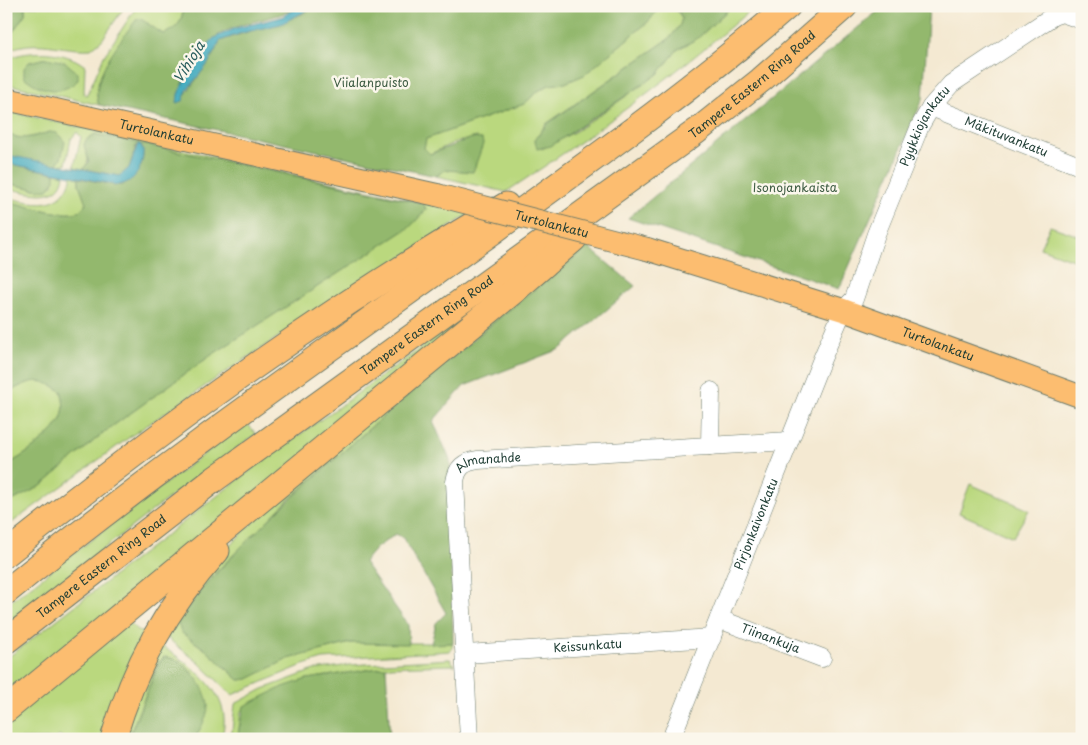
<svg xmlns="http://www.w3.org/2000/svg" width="1088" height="745" font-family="'Playpen Sans',sans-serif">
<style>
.green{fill:#bad87e;stroke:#6c8a59}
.forest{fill:#93b86d;stroke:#597a50}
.water{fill:#3da8bd;stroke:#2e7278}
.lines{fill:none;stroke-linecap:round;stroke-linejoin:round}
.minor-casing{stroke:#6a796b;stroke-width:19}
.major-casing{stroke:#6a796b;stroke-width:24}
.highway-casing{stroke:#6a796b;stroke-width:27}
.minor{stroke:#fff;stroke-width:18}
.major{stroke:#fcbd6f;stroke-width:22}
.highway{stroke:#fcbd6f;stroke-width:25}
.major-bridge-casing{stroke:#6a796b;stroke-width:24;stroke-linecap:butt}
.major-bridge{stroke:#fcbd6f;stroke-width:22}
.labels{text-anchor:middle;stroke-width:5;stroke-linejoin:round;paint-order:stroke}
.park-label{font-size:12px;fill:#3e5c43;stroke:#fbf7ec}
.street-label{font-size:12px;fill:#1f3d34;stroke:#fbf7ec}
.water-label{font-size:14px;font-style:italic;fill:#285d5d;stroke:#fbf7ec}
</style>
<rect width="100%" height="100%" fill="#fbf7ec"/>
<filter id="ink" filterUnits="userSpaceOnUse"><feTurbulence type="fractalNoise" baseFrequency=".02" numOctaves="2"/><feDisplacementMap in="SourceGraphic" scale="10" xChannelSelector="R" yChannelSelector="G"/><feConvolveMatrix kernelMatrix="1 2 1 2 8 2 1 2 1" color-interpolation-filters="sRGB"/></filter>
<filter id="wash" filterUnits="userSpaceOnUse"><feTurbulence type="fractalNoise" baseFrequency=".0096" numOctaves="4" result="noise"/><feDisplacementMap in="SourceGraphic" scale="20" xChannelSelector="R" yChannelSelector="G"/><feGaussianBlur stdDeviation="1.12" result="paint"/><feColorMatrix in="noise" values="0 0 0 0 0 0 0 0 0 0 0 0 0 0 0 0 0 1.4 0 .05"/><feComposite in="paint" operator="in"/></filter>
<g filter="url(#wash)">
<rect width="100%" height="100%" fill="#f4e9d2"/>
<g class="green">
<path d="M 25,6 L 125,6 L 102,40 L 91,49 C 59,51 38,37 6,51 L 6,38 L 12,33 L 25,14 Z"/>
<path d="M 137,6 L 183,6 C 183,21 178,29 163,34 L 154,30 L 148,23 L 131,27 C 117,47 89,79 99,105 L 6,84 L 6,59 C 29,49 66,50 85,66 L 84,94 L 87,95 L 104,56 Z"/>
<path d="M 661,6 C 671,6 677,10 682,18 L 680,25 L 670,38 L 546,124 L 535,140 L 542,149 L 576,131 L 658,74 L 678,49 L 698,38 L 732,6 L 755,6 C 677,74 593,135 506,192 L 436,176 L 445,170 L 475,167 L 477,137 L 453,143 L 430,154 L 424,148 L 426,139 L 524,104 L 538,91 L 549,85 L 565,83 L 584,75 L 648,22 Z"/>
<path d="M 6,111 L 471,213 L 266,345 L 134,434 L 6,527 L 6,504 L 41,486 L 103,433 L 210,356 L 410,227 L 426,209 L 423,203 L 95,134 L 86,140 C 84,153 93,159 83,169 L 74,167 L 81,137 L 77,132 L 71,139 L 66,164 L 56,165 L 61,158 L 50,132 C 35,136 21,142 6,133 Z"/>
<path d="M 55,173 L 64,175 C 60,204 26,192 6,188 L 6,183 L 40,190 L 53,185 Z"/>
<path d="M 72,176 L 79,178 L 79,184 L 86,203 C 83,208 80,212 74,213 C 55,215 25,205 6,201 L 6,197 C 34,204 63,211 72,176 Z"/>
<polygon points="1050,226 1082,237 1081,263 1040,248"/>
<polygon points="578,243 588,247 464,345 289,499 209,579 182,633 206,650 239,680 248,679 288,659 351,643 453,643 451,651 323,659 303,665 232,695 198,662 162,634 215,561 246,529 319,462"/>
<polygon points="510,284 6,701 6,659 256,466"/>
<path d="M 33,380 L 46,381 L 61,391 C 64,400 65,410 61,419 C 54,434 22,458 6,465 L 6,393 Z"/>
<polygon points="246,422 256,434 166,500 6,625 6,605"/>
<polygon points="970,484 1029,510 1013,537 959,513"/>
<polygon points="123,619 144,634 104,739 65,739 59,736 56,739 6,739 6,718"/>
<path d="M 157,642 C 188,665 237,692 221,739 L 195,739 L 204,720 L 164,657 L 158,663 L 128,739 L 119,739 Z"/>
<polygon points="450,659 455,665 386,667 307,679 241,711 238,738 231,739 235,704 263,689 314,670 350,665"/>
</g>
<g class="forest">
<polygon points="6,6 25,6 25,14 12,33 6,38"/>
<path d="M 183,6 L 301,6 C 275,20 245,20 220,34 C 206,42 185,79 178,94 L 185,95 L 211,59 L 220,41 L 302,14 L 315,6 L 661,6 L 648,22 L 584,75 L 565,83 L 549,85 L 538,91 L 524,104 L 426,139 L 424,148 L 430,154 L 472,138 L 482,139 L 483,144 L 473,172 L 445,170 L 436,176 L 99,105 C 89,79 121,39 137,19 L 141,19 L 163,34 C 178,29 183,21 183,6 Z"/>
<polygon points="668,6 732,6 698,38 678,49 658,74 551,146 537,149 535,140 547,124 670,38 680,25 682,18 679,12"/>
<polygon points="884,6 929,6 923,99 839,289 628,218"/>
<path d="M 47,58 L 65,62 L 78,73 L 78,80 C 62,96 40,91 24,77 L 24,68 L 29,62 Z"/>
<path d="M 50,132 L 57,133 L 65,142 L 61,158 L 56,165 L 6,155 L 6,133 C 21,142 35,136 50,132 Z"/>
<path d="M 95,134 L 423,203 L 426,210 L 410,227 L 210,356 L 103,433 L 41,486 L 6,504 L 6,465 C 22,458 54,434 61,419 C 65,410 64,400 61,391 C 37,375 31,381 6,393 L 6,201 C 25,205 55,215 74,213 C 80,212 83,208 86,203 L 79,184 L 79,178 L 114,185 L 123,185 C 135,174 147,164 142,146 L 138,144 L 136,146 L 129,168 L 120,176 L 83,169 L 89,162 L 84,145 L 86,140 Z"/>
<polygon points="6,163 55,173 55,180 48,189 40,190 6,183"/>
<path d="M 588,247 L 635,286 L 560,349 L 464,386 L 433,421 L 450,460 L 453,643 L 431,644 L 436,623 L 446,613 L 403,538 L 396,534 L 376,548 L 364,562 L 408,625 L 409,644 L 350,643 L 288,659 L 248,679 L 239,680 L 206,650 L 182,633 L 176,620 C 231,551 295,494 361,436 C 435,370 510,308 588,247 Z"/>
<path d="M 164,657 C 184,656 207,687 208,706 C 208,717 199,730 195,739 L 128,739 L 159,663 Z"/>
<polygon points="386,667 390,739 237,739 244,706 283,687 307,679"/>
</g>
<g class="water">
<polygon points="301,6 315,6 281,24 242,33 220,41 208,64 187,90 183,101 177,103 178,94 186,78 207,46 214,38 236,28 281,17"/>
<path d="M 138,144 L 140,144 L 143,149 C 144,165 136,183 118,185 L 6,163 L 6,155 L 120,176 L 129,168 Z"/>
</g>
</g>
<g filter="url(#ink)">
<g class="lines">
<g class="minor-casing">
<g id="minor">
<path id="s1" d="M 931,107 L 1082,167"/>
<polyline points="710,446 711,391"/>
<path id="s2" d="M 719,619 L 822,658"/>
<path id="s3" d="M 466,654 L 712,638"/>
<path id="s4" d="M 469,739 L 455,482 C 457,467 464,462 478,460 L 789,441"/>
<path id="s5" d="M 671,739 L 822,359 L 843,310 L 854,299 L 876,234 L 920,126 L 931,107 L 951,84 L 1053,16 L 1062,13 L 1082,20"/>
</g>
</g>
<g class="major-casing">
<g id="major">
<path id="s6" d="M 6,99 L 437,195"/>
<path id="s7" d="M 647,249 L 843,310 L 1082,397"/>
</g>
</g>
<g class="highway-casing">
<g id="highway">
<path d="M 6,554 C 166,426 329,307 506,205"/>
<path d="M 6,592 C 164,463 331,348 495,230 C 595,158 695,87 788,6"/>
<path id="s8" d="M 6,641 L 212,481 L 697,131 L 761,80 L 845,6"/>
<polyline points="6,710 515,290 574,239"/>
<path d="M 113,739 C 135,665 166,608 217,551"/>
</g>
</g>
<use href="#minor" class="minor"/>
<use href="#major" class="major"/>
<use href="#highway" class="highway"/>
<g class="major-bridge-casing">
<g id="major-bridge">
<path id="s9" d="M 437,195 L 647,249"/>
</g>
</g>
<use href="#major-bridge" class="major-bridge"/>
</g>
</g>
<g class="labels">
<g class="park-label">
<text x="371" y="87">Viialanpuisto</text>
<text x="795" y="192">Isonojankaista</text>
</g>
<g class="street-label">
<text dy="4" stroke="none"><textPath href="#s8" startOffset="931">Tampere Eastern Ring Road</textPath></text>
<text dy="4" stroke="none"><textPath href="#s5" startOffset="665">Pyykkiojankatu</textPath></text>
<text dy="4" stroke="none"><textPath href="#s6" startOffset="154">Turtolankatu</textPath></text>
<text dy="4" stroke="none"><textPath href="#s1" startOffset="81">Mäkituvankatu</textPath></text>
<text dy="4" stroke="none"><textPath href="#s9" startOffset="118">Turtolankatu</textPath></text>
<text dy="4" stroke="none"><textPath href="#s8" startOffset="526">Tampere Eastern Ring Road</textPath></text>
<text dy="4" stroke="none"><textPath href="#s7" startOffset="306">Turtolankatu</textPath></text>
<text dy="4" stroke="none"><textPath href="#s4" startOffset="302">Almanahde</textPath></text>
<text dy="4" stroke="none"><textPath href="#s5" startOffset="231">Pirjonkaivonkatu</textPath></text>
<text dy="4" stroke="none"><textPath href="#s8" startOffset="121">Tampere Eastern Ring Road</textPath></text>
<text dy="4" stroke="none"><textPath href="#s2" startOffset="55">Tiinankuja</textPath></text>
<text dy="4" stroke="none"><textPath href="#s3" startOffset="122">Keissunkatu</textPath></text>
</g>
<g class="water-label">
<text transform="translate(189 62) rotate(-58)" y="5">Vihioja</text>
</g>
</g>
<rect width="1088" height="745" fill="none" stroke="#fbf7ec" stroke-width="25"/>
</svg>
